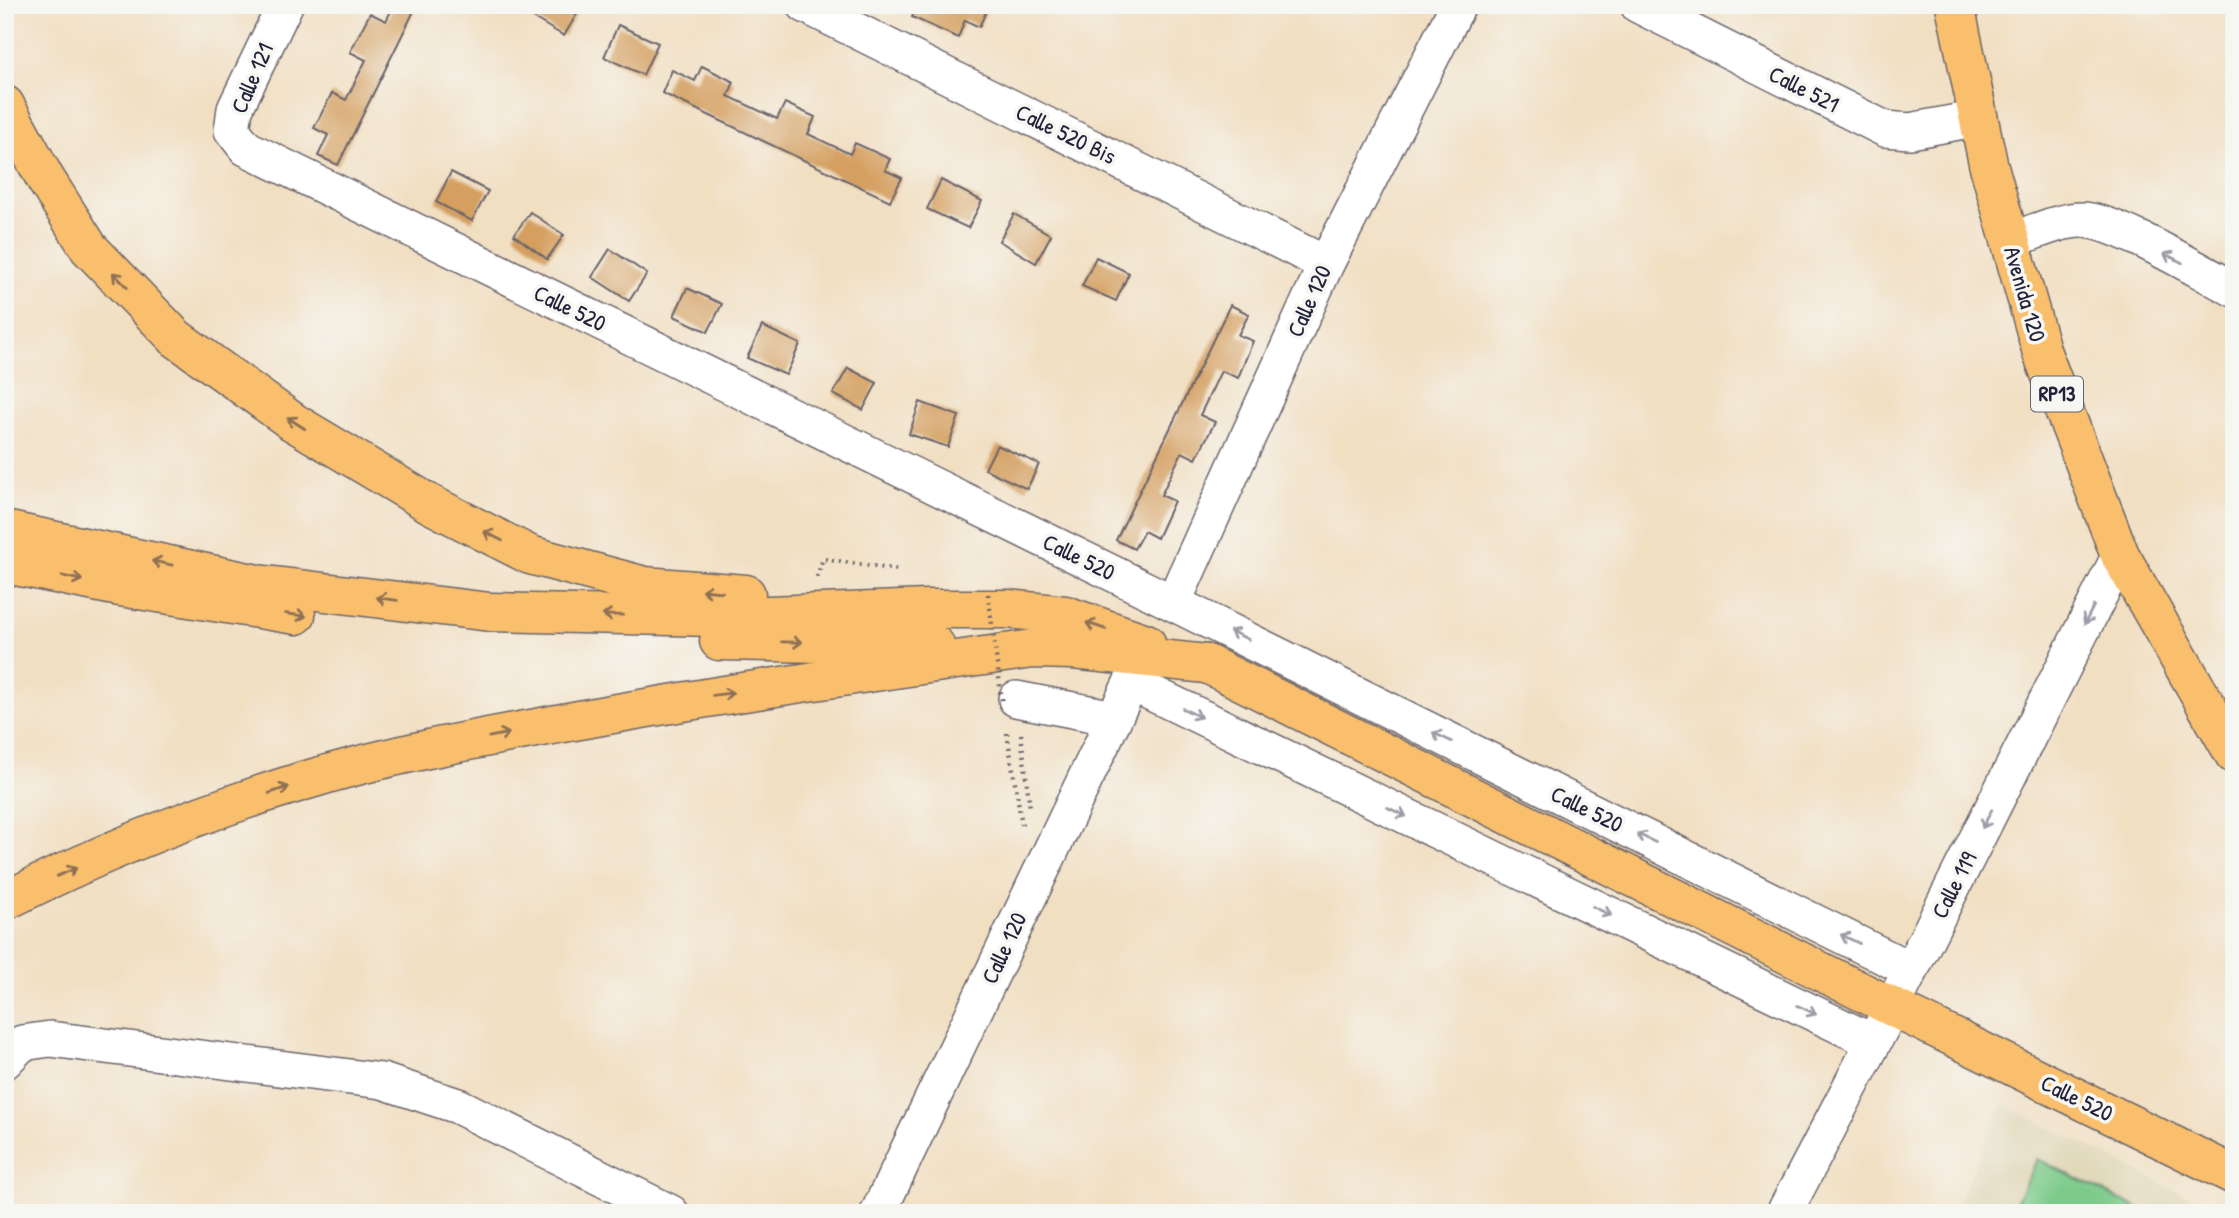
<svg xmlns="http://www.w3.org/2000/svg" width="2239" height="1218" font-family="'Patrick Hand',sans-serif">
<style>
.built{fill:#e0d7b7}
.green{fill:#7dcb8b;stroke:#507663;stroke-width:2}
.building{fill:#d49f5e}
.lines{fill:none;stroke-linecap:round;stroke-linejoin:round}
.minor-casing{stroke:#6a646a;stroke-width:38}
.major-casing{stroke:#6a646a;stroke-width:41}
.highway-casing{stroke:#6a646a;stroke-width:41}
.path{stroke:#6a646a;stroke-width:4.5;stroke-dasharray:2 5;stroke-linecap:butt}
.minor{stroke:#fff;stroke-width:35}
.major{stroke:#f9bf6d;stroke-width:38}
.highway{stroke:#f9bf6d;stroke-width:38}
.path-bridge{stroke:#6a646a;stroke-width:4.5;stroke-dasharray:2 5;stroke-linecap:butt}
.oneway{stroke:#9c9ca7}
.oneway2{stroke:#8e7054}
.labels{text-anchor:middle;stroke-width:7;stroke-linejoin:round;paint-order:stroke}
.shield{fill:#f6f6f2;stroke:#626272;stroke-width:2}
.shield-label{font-size:21px;font-weight:bold;fill:#22223b}
.street-label{font-size:23px;fill:#22223b;stroke:#f6f6f2}
</style>
<rect width="100%" height="100%" fill="#f6f6f2"/>
<filter id="ink" filterUnits="userSpaceOnUse"><feTurbulence type="fractalNoise" baseFrequency=".0143" numOctaves="2"/><feDisplacementMap in="SourceGraphic" scale="14" xChannelSelector="R" yChannelSelector="G"/><feConvolveMatrix kernelMatrix="1 2 1 2 8 2 1 2 1" color-interpolation-filters="sRGB"/></filter>
<filter id="wash" filterUnits="userSpaceOnUse"><feTurbulence type="fractalNoise" baseFrequency=".00686" numOctaves="4" result="noise"/><feDisplacementMap in="SourceGraphic" scale="28" xChannelSelector="R" yChannelSelector="G"/><feGaussianBlur stdDeviation="1.57" result="paint"/><feColorMatrix in="noise" values="0 0 0 0 0 0 0 0 0 0 0 0 0 0 0 0 0 1.4 0 .05"/><feComposite in="paint" operator="in"/></filter>
<g filter="url(#wash)">
<rect width="100%" height="100%" fill="#f1dfc2"/>
<polygon class="built" points="2003,1104 2222,1213 1953,1213"/>
<polygon class="green" points="2037,1159 2147,1213 2011,1213"/>
<g id="blocks">
<g class="building">
<polygon points="394,5 417,5 338,165 318,156 328,135 314,128 332,93 346,100 366,60 350,52 370,13 386,21"/>
<polygon points="537,5 577,5 581,7 564,36 530,16"/>
<polygon points="918,5 970,5 986,12 979,27 965,20 958,38 912,17"/>
<polygon points="618,25 658,43 643,75 604,57"/>
<polygon points="702,66 734,82 728,96 777,119 785,103 815,117 808,134 850,154 855,143 890,159 885,170 902,178 890,201 662,93 672,70 695,81"/>
<polygon points="451,172 488,191 472,221 436,202"/>
<polygon points="941,180 982,201 968,228 927,209"/>
<polygon points="530,212 564,235 547,259 514,235"/>
<polygon points="1014,214 1051,235 1036,263 999,241"/>
<polygon points="610,249 647,274 629,301 592,277"/>
<polygon points="1096,257 1129,273 1116,301 1082,286"/>
<polygon points="687,288 722,304 708,332 674,316"/>
<polygon points="1230,305 1249,314 1238,335 1253,341 1238,378 1221,371 1200,415 1215,422 1196,459 1182,452 1161,495 1174,501 1157,538 1144,531 1134,549 1116,540"/>
<polygon points="762,326 800,344 786,375 747,358"/>
<polygon points="848,368 877,383 863,410 833,394"/>
<polygon points="920,402 959,416 948,447 909,434"/>
<polygon points="997,445 1039,464 1027,489 985,469"/>
</g>
</g>
</g>
<g filter="url(#ink)">
<use href="#blocks" fill-opacity="0" stroke="#6a646a" stroke-width="2"/>
<g class="lines">
<g class="minor-casing">
<g id="minor">
<polyline points="285,5 235,109 232,130 246,148 1173,603 1911,970"/>
<polyline points="805,5 1326,264"/>
<polyline points="1638,5 1885,129 1910,131 1979,118"/>
<path d="M 2009,241 C 2031,234 2058,220 2082,220 C 2116,220 2200,272 2234,289"/>
<polyline points="1173,603 1326,264 1458,5"/>
<polyline points="1016,699 1114,718"/>
<polyline points="5,1061 22,1043 50,1039 382,1081 458,1106 671,1213"/>
<polyline points="878,1213 1131,683 1873,1042"/>
<polyline points="1784,1213 1892,1007 2120,555"/>
</g>
</g>
<g class="major-casing">
<g id="major">
<polyline points="1955,5 1988,163 2042,353 2120,555 2234,754"/>
<polyline points="1207,664 1892,1007 2234,1175"/>
</g>
</g>
<g class="highway-casing">
<g id="highway">
<polyline points="5,105 46,180 89,248 176,338 293,422 430,504 530,555 645,586 746,594"/>
<polyline points="5,530 258,584 490,612 714,617 926,609 1008,609 1065,615 1146,643"/>
<polyline points="5,564 114,586 296,615"/>
<polyline points="719,641 935,645"/>
<path d="M 5,901 C 102,852 204,811 307,780 C 391,754 477,739 563,723 C 718,694 875,672 1032,649 L 1073,650 L 1207,664"/>
</g>
</g>
<g class="path">
<polyline points="817,577 823,559 899,570"/>
<polyline points="1007,733 1022,825"/>
<polyline points="1021,734 1030,809"/>
</g>
<use href="#minor" class="minor"/>
<use href="#major" class="major"/>
<use href="#highway" class="highway"/>
<polyline class="path-bridge" points="988,594 1002,701"/>
</g>
<defs><path id="oneway-shaft" d="M-6 0H5M1.5-3L5.5 0L1.5 3" fill="none" stroke-width="1.6" stroke-linecap="round" stroke-linejoin="round" transform="scale(1.75)"/></defs>
<g class="oneway">
<use href="#oneway-shaft" transform="translate(2173 258) rotate(-153)"/>
<use href="#oneway-shaft" transform="translate(2089 615) rotate(117)"/>
<use href="#oneway-shaft" transform="translate(1239 635) rotate(-154)"/>
<use href="#oneway-shaft" transform="translate(1192 713) rotate(26)"/>
<use href="#oneway-shaft" transform="translate(1442 737) rotate(-154)"/>
<use href="#oneway-shaft" transform="translate(1397 812) rotate(26)"/>
<use href="#oneway-shaft" transform="translate(1987 819) rotate(117)"/>
<use href="#oneway-shaft" transform="translate(1646 838) rotate(-154)"/>
<use href="#oneway-shaft" transform="translate(1602 911) rotate(26)"/>
<use href="#oneway-shaft" transform="translate(1850 939) rotate(-154)"/>
<use href="#oneway-shaft" transform="translate(1807 1010) rotate(26)"/>
</g>
<g class="oneway2">
<use href="#oneway-shaft" transform="translate(120 280) rotate(-134)"/>
<use href="#oneway-shaft" transform="translate(296 423) rotate(-147)"/>
<use href="#oneway-shaft" transform="translate(493 536) rotate(-153)"/>
<use href="#oneway-shaft" transform="translate(162 563) rotate(-168)"/>
<use href="#oneway-shaft" transform="translate(72 578) rotate(12)"/>
<use href="#oneway-shaft" transform="translate(712 591) rotate(-175)"/>
<use href="#oneway-shaft" transform="translate(387 599) rotate(-173)"/>
<use href="#oneway-shaft" transform="translate(296 615) rotate(7)"/>
<use href="#oneway-shaft" transform="translate(613 615) rotate(-179)"/>
<use href="#oneway-shaft" transform="translate(1096 626) rotate(-161)"/>
<use href="#oneway-shaft" transform="translate(792 642) rotate(1)"/>
<use href="#oneway-shaft" transform="translate(723 694) rotate(-8)"/>
<use href="#oneway-shaft" transform="translate(499 735) rotate(-11)"/>
<use href="#oneway-shaft" transform="translate(279 790) rotate(-19)"/>
<use href="#oneway-shaft" transform="translate(67 872) rotate(-23)"/>
</g>
</g>
<g class="labels">
<rect class="shield" x="2031" y="376.5" width="52" height="35" rx="5"/>
<g class="shield-label">
<text x="2057" y="401">RP13</text>
</g>
<g class="street-label">
<text transform="translate(252 78) rotate(-67)" y="8">Calle 121</text>
<text transform="translate(1804 89) rotate(27)" y="8">Calle 521</text>
<text transform="translate(1066 134) rotate(26)" y="8">Calle 520 Bis</text>
<text transform="translate(2025 294) rotate(74)" y="8">Avenida 120</text>
<text transform="translate(1309 301) rotate(-66)" y="8">Calle 120</text>
<text transform="translate(570 308) rotate(26)" y="8">Calle 520</text>
<text transform="translate(1079 557) rotate(26)" y="8">Calle 520</text>
<text transform="translate(1587 809) rotate(26)" y="8">Calle 520</text>
<text transform="translate(1954 885) rotate(-63)" y="8">Calle 119</text>
<text transform="translate(1004 948) rotate(-65)" y="8">Calle 120</text>
<text transform="translate(2077 1098) rotate(26)" y="8">Calle 520</text>
</g>
</g>
<rect width="2239" height="1218" fill="none" stroke="#f6f6f2" stroke-width="28"/>
</svg>
